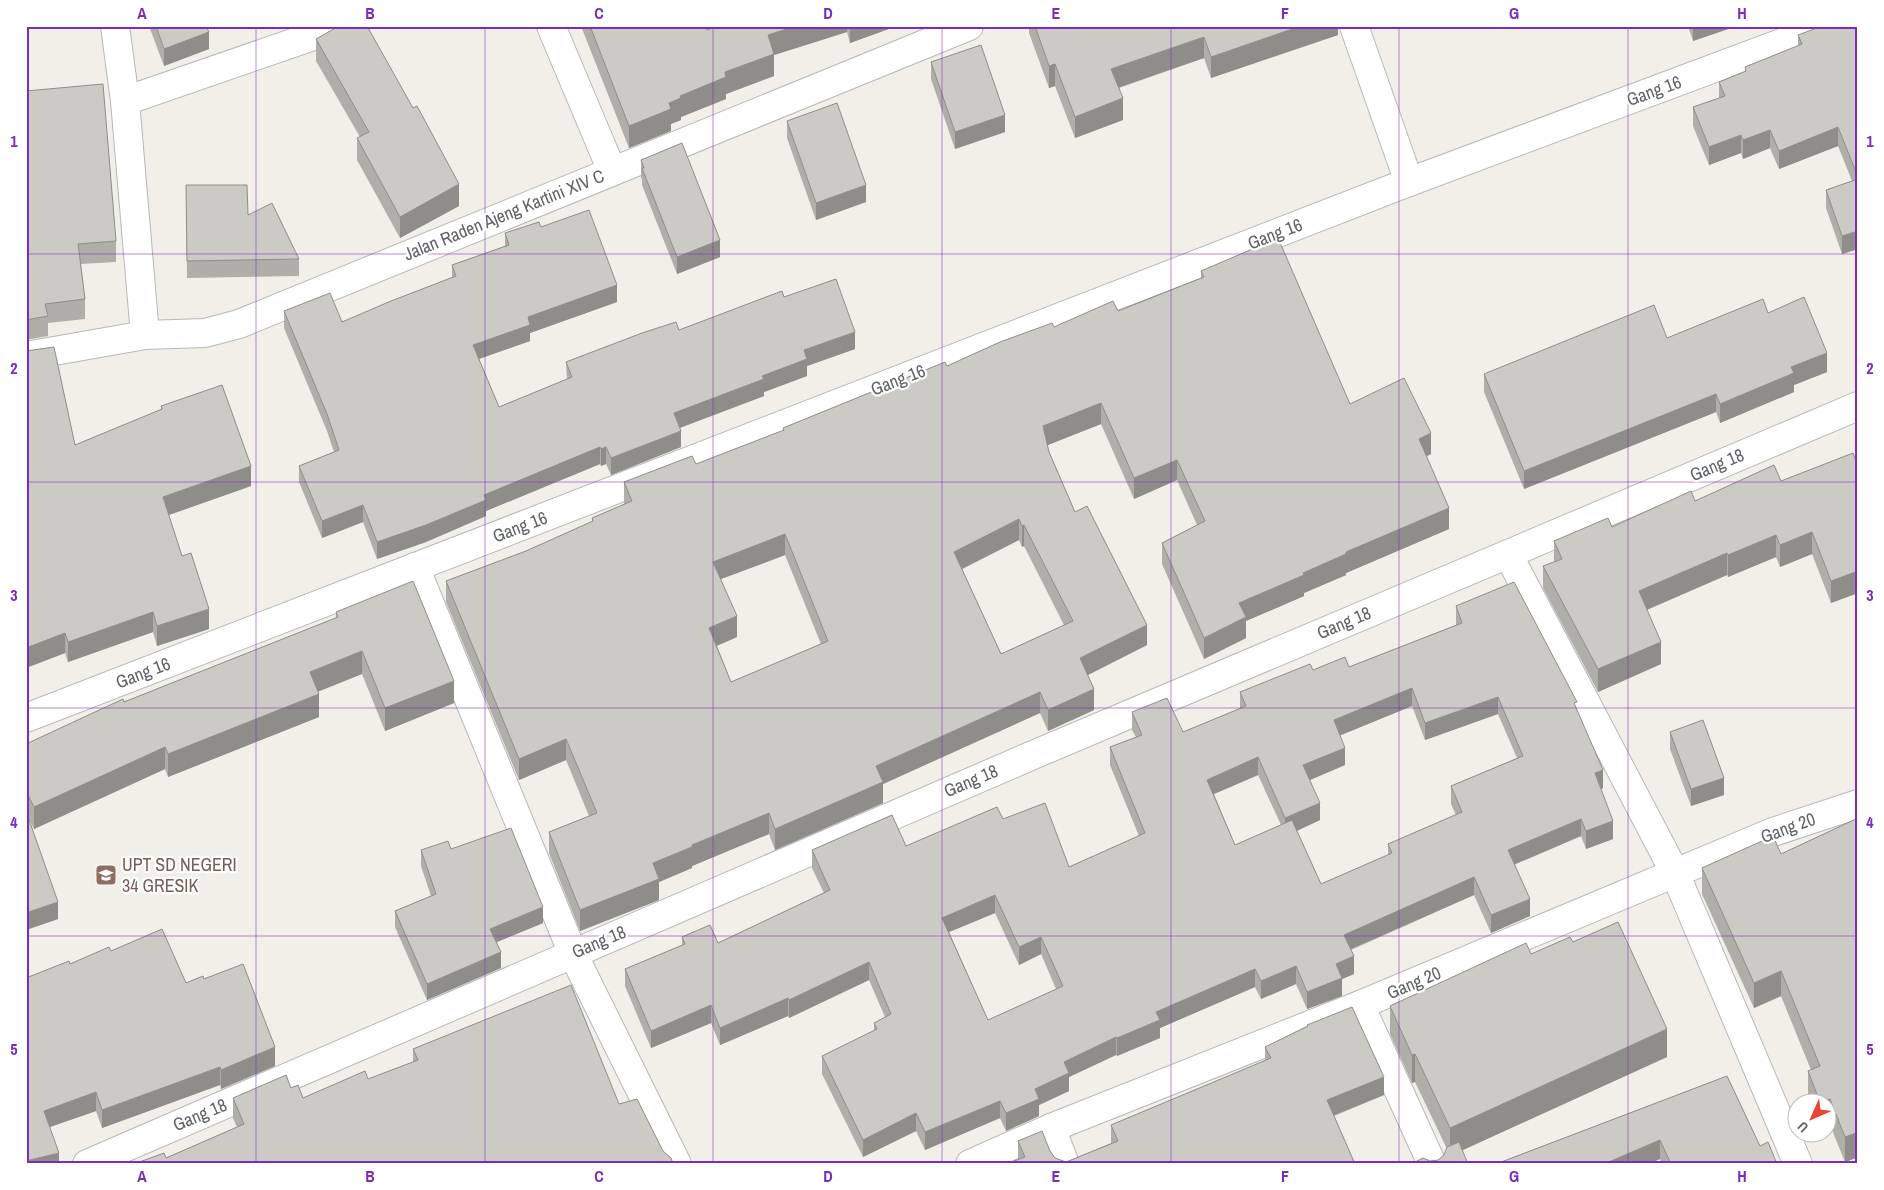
<svg xmlns="http://www.w3.org/2000/svg" width="1884" height="1190" font-family="'Archivo Narrow',sans-serif">
<style>
.lines{fill:none;stroke-linecap:round;stroke-linejoin:round}
.minor-casing{stroke:#b5b8bc;stroke-width:30}
.minor{stroke:#fff;stroke-width:28}
.wall{fill:#afaea9;fill-rule:evenodd}
.shaded-wall{fill:#8f8d8a}
.building{fill:#cccac5;stroke:#8f8d8a;fill-rule:evenodd}
.grid{fill:none;stroke:#7b2cbf;stroke-width:1;stroke-opacity:0.55}
.labels{text-anchor:middle;stroke-width:4.5;stroke-linejoin:round;paint-order:stroke}
.street-label{font-size:18px;fill:#5f6368;stroke:#fff}
.education-label{font-size:18px;fill:#785e54;stroke:#fff;text-anchor:start}
.neatline{fill:none;stroke:#7b2cbf;stroke-width:2}
.grid-label{font-size:16px;text-anchor:middle;font-weight:bold;fill:#7b2cbf}
</style>
<rect width="100%" height="100%" fill="#f1efe8"/>
<g class="lines">
<g class="minor-casing">
<g id="minor">
<polyline points="115,26 125,101 145,335"/>
<polyline points="551,26 612,171"/>
<polyline points="1354,26 1409,182"/>
<polyline points="125,101 342,26"/>
<polyline points="26,356 145,335 205,333 239,324 969,26"/>
<polyline points="1508,554 1675,873 1798,1164"/>
<polyline points="415,567 573,954 677,1164"/>
<polyline points="26,718 1409,182 1827,26"/>
<polyline points="1360,1005 1432,1164"/>
<polyline points="1051,1128 1065,1164"/>
<polyline points="87,1164 1040,752 1858,406"/>
<polyline points="970,1164 1051,1128 1360,1005 1773,832 1858,804"/>
</g>
</g>
<use href="#minor" class="minor"/>
</g>
<g class="wall">
<polygon points="149,26 206,26 209,49 164,66"/>
<polygon points="581,26 706,26 707,30 718,26 897,26 850,43 847,32 774,55 774,76 726,94 726,99 681,117 681,120 671,124 671,131 629,148"/>
<polygon points="1029,26 1338,26 1338,35 1211,78 1204,58 1119,88 1123,120 1075,138 1055,86 1049,88 1029,33"/>
<polygon points="1688,26 1737,26 1693,41"/>
<polygon points="1858,26 1858,249 1842,254 1826,208 1826,190 1852,181 1838,146 1779,169 1770,148 1743,159 1741,153 1709,165 1693,126 1693,107 1719,98 1719,82 1745,72 1745,67 1798,46 1798,35"/>
<polygon points="316,39 459,206 400,238 357,160 357,138 360,137 316,61"/>
<polygon points="931,62 1005,132 955,149 931,79"/>
<polygon points="26,91 116,241 116,262 81,264 85,299 85,319 48,323 48,336 26,340"/>
<polygon points="787,121 866,202 816,220 787,138"/>
<polygon points="641,160 720,257 677,274 642,185 642,180 641,177"/>
<polygon points="186,185 248,215 299,259 299,276 187,278"/>
<polygon points="541,227 617,302 530,333 530,341 479,359 499,407 567,380 566,362 679,330 784,297 855,349 807,366 807,376 764,392 764,396 680,428 681,447 611,475 606,464 601,466 600,464 486,511 486,516 426,542 377,559 363,522 322,538 299,482 299,466 334,452 327,431 284,328 284,311 342,322 452,278 452,265 505,246 505,233"/>
<path d="M 1201,271 L 1350,404 L 1431,454 L 1426,456 L 1449,529 L 1346,573 L 1346,575 L 1304,593 L 1304,596 L 1246,621 L 1246,638 L 1204,659 L 1162,564 L 1162,543 L 1197,525 L 1177,480 L 1134,499 L 1101,424 L 1047,445 L 1049,452 L 1075,512 L 1147,645 L 1088,675 L 1094,710 L 1048,731 L 1040,713 L 883,784 L 883,803 L 775,850 L 769,834 L 692,866 L 692,868 L 659,882 L 659,900 L 580,931 L 549,853 L 549,832 L 589,816 L 566,760 L 519,780 L 446,602 L 446,581 L 526,551 L 592,522 L 592,518 L 624,504 L 624,482 L 696,464 L 783,431 L 783,428 L 947,366 L 1054,327 L 1118,311 L 1201,278 ZM 1019,540 L 1022,547 L 1024,546 L 1064,625 L 1001,654 L 962,569 ZM 785,555 L 821,644 L 731,682 L 717,646 L 737,637 L 721,579 Z"/>
<polygon points="1768,313 1827,372 1794,385 1794,392 1720,423 1716,412 1524,489 1484,392 1484,374 1667,338"/>
<polygon points="26,351 75,445 161,410 161,406 251,486 169,515 182,556 209,629 157,646 153,632 68,662 65,653 26,668"/>
<polygon points="1858,466 1858,593 1831,603 1812,554 1780,567 1776,557 1728,577 1727,575 1647,610 1661,664 1598,692 1543,588 1543,566 1554,562 1554,541 1612,527 1695,501 1781,481"/>
<path d="M 1456,606 L 1577,710 L 1603,788 L 1601,789 L 1613,839 L 1586,849 L 1581,836 L 1514,865 L 1530,916 L 1491,933 L 1474,895 L 1351,950 L 1354,974 L 1342,979 L 1342,996 L 1307,1009 L 1296,984 L 1261,999 L 1255,987 L 1160,1028 L 1160,1038 L 1117,1056 L 1116,1055 L 1069,1077 L 1069,1091 L 1039,1105 L 1039,1116 L 1006,1131 L 1000,1118 L 925,1150 L 916,1131 L 863,1157 L 822,1074 L 822,1056 L 874,1031 L 874,1023 L 885,1017 L 869,980 L 789,1018 L 788,1016 L 720,1045 L 711,1023 L 651,1048 L 625,986 L 625,969 L 682,945 L 682,937 L 718,943 L 824,893 L 812,868 L 812,850 L 906,846 L 1003,819 L 1069,867 L 1139,836 L 1110,765 L 1110,747 L 1136,737 L 1132,730 L 1132,712 L 1183,732 L 1240,709 L 1240,692 L 1313,670 L 1349,667 L 1456,625 ZM 1412,706 L 1425,740 L 1498,714 L 1517,758 L 1451,786 L 1451,804 L 1456,815 L 1388,844 L 1388,855 L 1321,884 L 1297,831 L 1320,820 L 1310,780 L 1345,765 L 1340,735 ZM 1258,775 L 1281,825 L 1235,845 L 1214,794 ZM 995,913 L 1019,965 L 1041,954 L 1056,989 L 988,1020 L 949,932 Z"/>
<polygon points="336,612 454,703 385,731 362,674 318,691 319,717 168,777 165,769 34,829 28,817 58,919 26,930 26,744 124,702 336,618"/>
<polygon points="1670,732 1724,795 1691,806 1670,749"/>
<polygon points="1858,818 1858,1161 1856,1158 1845,1162 1830,1125 1826,1126 1826,1102 1810,1102 1808,1096 1808,1071 1811,1070 1781,996 1754,1008 1702,894 1702,868 1781,854"/>
<polygon points="451,849 543,923 496,942 501,968 427,1000 395,927 395,911 431,896 421,866 421,850"/>
<polygon points="1573,942 1667,1057 1462,1150 1468,1164 1430,1161 1438,1160 1444,1155 1447,1149 1415,1082 1412,1083 1390,1034 1390,1006 1531,954"/>
<polygon points="111,951 186,983 204,979 275,1066 221,1089 220,1085 102,1128 96,1111 50,1127 59,1164 26,1164 26,978 70,964"/>
<polygon points="1307,1025 1384,1095 1334,1116 1355,1164 1006,1164 1018,1159 1018,1141 1050,1151 1055,1158 1066,1162 1111,1143 1111,1125 1265,1061 1265,1047 1307,1026"/>
<polygon points="413,1049 619,1104 663,1151 166,1158 237,1127 233,1118 233,1098 291,1088 303,1098 368,1079 413,1062"/>
<polygon points="1727,1076 1760,1146 1777,1164 1662,1164 1660,1159 1648,1164 1496,1164"/>
</g>
<g class="shaded-wall">
<polygon points="796,26 847,26 847,32 774,55 774,76 726,94 726,99 681,117 681,120 671,124 671,131 629,148 629,126 669,103 680,96 725,72 768,35"/>
<polygon points="850,26 897,26 850,43"/>
<polygon points="1301,26 1338,26 1338,35 1211,78 1211,57"/>
<polygon points="1693,26 1737,26 1693,41"/>
<polygon points="209,32 209,49 164,66 164,49"/>
<polygon points="1204,37 1204,58 1111,90 1111,69"/>
<polygon points="1055,64 1055,86 1049,88 1049,66"/>
<polygon points="1123,98 1123,120 1075,138 1075,117"/>
<polygon points="1005,115 1005,132 955,149 955,132"/>
<polygon points="1838,127 1838,146 1779,169 1779,151"/>
<polygon points="1770,130 1770,148 1743,159 1743,140"/>
<polygon points="1741,135 1741,153 1709,165 1709,147"/>
<polygon points="459,184 459,206 400,238 400,217"/>
<polygon points="866,185 866,202 816,220 816,203"/>
<polygon points="1858,231 1858,249 1842,254 1842,236"/>
<polygon points="720,240 720,257 677,274 677,257"/>
<polygon points="617,285 617,302 530,333 530,341 473,361 473,345 528,317"/>
<polygon points="855,332 855,349 807,366 807,376 764,392 764,396 674,430 674,413 762,376 804,350"/>
<polygon points="1827,353 1827,372 1794,385 1794,392 1720,423 1720,404 1791,367"/>
<polygon points="1716,394 1716,412 1524,489 1524,471"/>
<polygon points="1101,403 1101,424 1043,447 1043,426"/>
<polygon points="681,431 681,447 611,475 611,458"/>
<polygon points="1431,433 1431,454 1419,460 1419,439"/>
<polygon points="600,447 600,464 486,511 486,516 426,542 377,559 377,542 484,495"/>
<polygon points="606,447 606,464 601,466 601,449"/>
<polygon points="1177,460 1177,480 1134,499 1134,478"/>
<polygon points="251,466 251,486 163,517 163,497"/>
<polygon points="363,505 363,522 322,538 322,521"/>
<polygon points="1449,508 1449,529 1346,573 1346,575 1304,593 1304,596 1246,621 1246,638 1204,659 1204,638 1239,603 1346,552"/>
<polygon points="1019,519 1019,540 954,573 954,552"/>
<polygon points="1024,525 1024,546 1022,547 1022,526"/>
<polygon points="1812,532 1812,554 1780,567 1780,545"/>
<polygon points="785,534 785,555 713,582 713,562"/>
<polygon points="1776,535 1776,557 1728,577 1728,555"/>
<polygon points="1727,553 1727,575 1639,613 1639,591"/>
<polygon points="1858,571 1858,593 1831,603 1831,581"/>
<polygon points="209,609 209,629 157,646 157,626"/>
<polygon points="153,612 153,632 68,662 68,642"/>
<polygon points="737,616 737,637 709,649 709,628"/>
<polygon points="1147,625 1147,645 1080,679 1080,658"/>
<polygon points="65,633 65,653 26,668 26,648"/>
<polygon points="1661,642 1661,664 1598,692 1598,669"/>
<polygon points="362,651 362,674 310,695 310,672"/>
<polygon points="454,681 454,703 385,731 385,708"/>
<polygon points="1412,688 1412,706 1334,738 1334,720"/>
<polygon points="1094,689 1094,710 1048,731 1048,710"/>
<polygon points="1040,692 1040,713 883,784 883,803 775,850 775,829 876,766"/>
<polygon points="319,694 319,717 168,777 168,754"/>
<polygon points="1498,697 1498,714 1425,740 1425,723"/>
<polygon points="566,739 566,760 519,780 519,759"/>
<polygon points="165,747 165,769 34,829 34,807"/>
<polygon points="1345,748 1345,765 1303,783 1303,765"/>
<polygon points="1258,757 1258,775 1207,797 1207,780"/>
<polygon points="1603,770 1603,788 1595,791 1595,773"/>
<polygon points="1724,778 1724,795 1691,806 1691,789"/>
<polygon points="1320,803 1320,820 1285,836 1285,818"/>
<polygon points="769,813 769,834 692,866 692,868 659,882 659,900 580,931 580,910 653,863 692,845"/>
<polygon points="1581,819 1581,836 1508,867 1508,850"/>
<polygon points="1613,821 1613,839 1586,849 1586,831"/>
<polygon points="1474,877 1474,895 1344,952 1344,935"/>
<polygon points="995,895 995,913 942,935 942,918"/>
<polygon points="1530,899 1530,916 1491,933 1491,915"/>
<polygon points="58,902 58,919 26,930 26,913"/>
<polygon points="543,907 543,923 490,945 490,929"/>
<polygon points="1041,937 1041,954 1019,965 1019,947"/>
<polygon points="501,952 501,968 427,1000 427,984"/>
<polygon points="1354,956 1354,974 1342,979 1342,996 1307,1009 1307,992 1336,964"/>
<polygon points="869,962 869,980 789,1018 789,1000"/>
<polygon points="1296,966 1296,984 1261,999 1261,981"/>
<polygon points="1255,969 1255,987 1160,1028 1160,1038 1117,1056 1117,1038 1156,1012"/>
<polygon points="1781,971 1781,996 1754,1008 1754,983"/>
<polygon points="788,998 788,1016 720,1045 720,1028"/>
<polygon points="711,1005 711,1023 651,1048 651,1031"/>
<polygon points="1667,1029 1667,1057 1450,1156 1450,1128"/>
<polygon points="1116,1037 1116,1055 1069,1077 1069,1091 1039,1105 1039,1116 1006,1131 1006,1113 1035,1089 1064,1062"/>
<polygon points="275,1047 275,1066 221,1089 221,1070"/>
<polygon points="1415,1054 1415,1082 1412,1083 1412,1055"/>
<polygon points="220,1067 220,1085 102,1128 102,1110"/>
<polygon points="1384,1077 1384,1095 1327,1118 1327,1100"/>
<polygon points="96,1092 96,1111 44,1129 44,1111"/>
<polygon points="1830,1099 1830,1125 1826,1126 1826,1102 1822,1102"/>
<polygon points="1000,1101 1000,1118 925,1150 925,1132"/>
<polygon points="916,1113 916,1131 863,1157 863,1140"/>
<polygon points="1856,1133 1856,1158 1845,1162 1845,1137"/>
<polygon points="1660,1140 1660,1159 1648,1164 1604,1164"/>
<polygon points="59,1153 59,1164 26,1164 26,1161"/>
</g>
<g class="building">
<polygon points="156,26 206,26 209,32 164,49"/>
<polygon points="339,26 367,26 413,108 417,106 459,184 400,217 357,138 369,132 316,39"/>
<polygon points="590,26 706,26 707,30 718,26 796,26 768,35 774,54 725,72 726,77 680,96 681,98 669,103 671,109 629,126"/>
<polygon points="1035,26 1301,26 1211,57 1204,37 1111,69 1123,98 1075,117 1055,64 1049,66"/>
<polygon points="1822,26 1858,26 1858,177 1838,127 1779,151 1770,130 1743,140 1741,135 1709,147 1693,107 1725,96 1719,82 1746,71 1745,67 1802,44 1798,35"/>
<polygon points="981,45 1005,115 955,132 931,62"/>
<polygon points="103,84 116,241 78,244 85,299 45,304 48,316 26,320 26,91"/>
<polygon points="837,103 866,185 816,203 787,121"/>
<polygon points="682,143 720,240 677,257 642,168 644,168 641,160"/>
<polygon points="1858,179 1858,231 1842,236 1826,190"/>
<polygon points="186,185 247,185 248,215 272,203 299,259 187,261"/>
<polygon points="589,210 617,285 528,317 530,325 473,345 499,407 572,377 566,362 642,333 676,322 679,330 782,291 784,297 836,279 855,332 804,350 807,359 762,376 764,379 674,413 681,431 611,458 606,447 601,449 600,447 484,495 486,500 426,525 377,542 363,505 322,521 299,466 339,450 327,414 284,311 330,293 342,322 391,301 456,276 452,265 509,245 505,233 539,222 541,227"/>
<path d="M 1278,238 L 1350,404 L 1404,378 L 1431,433 L 1419,439 L 1449,508 L 1346,552 L 1346,554 L 1303,573 L 1304,575 L 1239,603 L 1246,617 L 1204,638 L 1162,543 L 1205,521 L 1177,460 L 1134,478 L 1101,403 L 1043,426 L 1049,452 L 1075,512 L 1087,506 L 1147,625 L 1080,658 L 1094,689 L 1048,710 L 1040,692 L 876,766 L 883,782 L 775,829 L 769,813 L 692,845 L 692,847 L 653,863 L 659,879 L 580,910 L 549,832 L 597,813 L 566,739 L 519,759 L 446,581 L 526,551 L 593,521 L 592,518 L 632,501 L 624,482 L 692,456 L 696,464 L 784,430 L 783,428 L 945,362 L 947,366 L 1000,342 L 1052,323 L 1054,327 L 1113,301 L 1118,311 L 1204,277 L 1201,271 ZM 1019,519 L 1022,526 L 1024,525 L 1073,621 L 1001,654 L 954,552 ZM 785,534 L 828,641 L 731,682 L 709,628 L 737,616 L 713,562 Z"/>
<polygon points="1804,297 1827,353 1791,367 1794,373 1720,404 1716,394 1524,471 1484,374 1654,305 1667,338 1763,299 1768,313"/>
<polygon points="54,347 75,445 162,409 161,406 222,385 251,466 163,497 182,556 191,553 209,609 157,626 153,612 68,642 65,633 26,648 26,351"/>
<polygon points="1853,453 1858,466 1858,571 1831,581 1812,532 1780,545 1776,535 1728,555 1727,553 1639,591 1661,642 1598,669 1543,566 1562,559 1554,541 1608,518 1612,527 1691,491 1695,501 1774,465 1781,481"/>
<polygon points="413,581 454,681 385,708 362,651 310,672 319,694 168,754 165,747 34,807 26,791 26,744 123,699 124,702 338,617 336,612"/>
<path d="M 1514,582 L 1577,702 L 1574,703 L 1603,770 L 1595,773 L 1613,821 L 1586,831 L 1581,819 L 1508,850 L 1530,899 L 1491,915 L 1474,877 L 1344,935 L 1354,956 L 1336,964 L 1342,978 L 1307,992 L 1296,966 L 1261,981 L 1255,969 L 1156,1012 L 1160,1020 L 1117,1038 L 1116,1037 L 1064,1062 L 1069,1073 L 1035,1089 L 1039,1099 L 1006,1113 L 1000,1101 L 925,1132 L 916,1113 L 863,1140 L 822,1056 L 877,1029 L 874,1023 L 891,1014 L 869,962 L 789,1000 L 788,998 L 720,1028 L 711,1005 L 651,1031 L 625,969 L 685,944 L 682,937 L 710,925 L 718,943 L 830,890 L 812,850 L 892,815 L 906,846 L 997,807 L 1003,819 L 1045,803 L 1069,867 L 1145,833 L 1110,747 L 1142,735 L 1132,712 L 1167,698 L 1183,732 L 1246,706 L 1240,692 L 1310,664 L 1313,670 L 1345,657 L 1349,667 L 1462,623 L 1456,606 ZM 1412,688 L 1425,723 L 1498,697 L 1523,756 L 1451,786 L 1462,812 L 1388,844 L 1392,853 L 1321,884 L 1292,820 L 1235,845 L 1207,780 L 1258,757 L 1285,818 L 1320,803 L 1303,765 L 1345,748 L 1334,720 ZM 995,895 L 1019,947 L 1041,937 L 1063,986 L 988,1020 L 942,918 Z"/>
<polygon points="1703,720 1724,778 1691,789 1670,732"/>
<polygon points="26,814 27,814 58,902 26,913"/>
<polygon points="1858,818 1858,1136 1856,1133 1845,1137 1830,1099 1820,1102 1808,1071 1820,1066 1781,971 1754,983 1702,868 1773,836 1781,854"/>
<polygon points="511,828 543,907 490,929 501,952 427,984 395,911 436,894 421,850 448,841 451,849"/>
<polygon points="1618,922 1667,1029 1450,1128 1415,1054 1412,1055 1390,1006 1526,943 1531,954 1570,937 1573,942"/>
<polygon points="162,929 186,983 203,976 204,979 243,964 275,1047 221,1070 220,1067 102,1110 96,1092 44,1111 59,1153 26,1161 26,1027 28,1026 26,1021 26,978 69,961 70,964 109,947 111,951"/>
<polygon points="571,985 619,1104 637,1099 663,1151 671,1158 673,1164 134,1164 164,1153 166,1158 244,1124 233,1098 286,1075 291,1088 298,1085 303,1098 365,1071 368,1079 418,1060 413,1049"/>
<polygon points="1352,1007 1384,1077 1327,1100 1355,1164 1006,1164 1025,1157 1018,1141 1042,1131 1050,1151 1055,1158 1066,1162 1118,1141 1111,1125 1271,1058 1265,1047 1308,1026 1307,1025"/>
<polygon points="1727,1076 1760,1146 1768,1142 1777,1164 1671,1164 1660,1140 1604,1164 1496,1164"/>
<polygon points="1459,1142 1468,1164 1411,1164 1423,1158 1430,1161 1438,1160 1444,1155 1447,1147"/>
</g>
<path class="grid" d="M 256,26 L 256,1164M 485,26 L 485,1164M 713,26 L 713,1164M 942,26 L 942,1164M 1171,26 L 1171,1164M 1399,26 L 1399,1164M 1628,26 L 1628,1164M 26,254 L 1858,254M 26,482 L 1858,482M 26,708 L 1858,708M 26,936 L 1858,936"/>
<defs>
<g id="school-square" transform="scale(1.125)"><rect x="-9" y="-9" width="18" height="18" rx="4" fill="#8d6e63" stroke="#fff"/><path d="M0-5L7-2L0 1L-7-2ZM-4 1L0 2.5L4 1V4Q0 6-4 4Z" fill="#fff"/></g>
</defs>
<g fill-rule="evenodd">
<use href="#school-square" x="106" y="875"/>
</g>
<g class="labels">
<g class="street-label">
<text transform="translate(1654 91) rotate(-20)" y="6">Gang 16</text>
<text transform="translate(504 215) rotate(-22)" y="6">Jalan Raden Ajeng Kartini XIV C</text>
<text transform="translate(1275 234) rotate(-21)" y="6">Gang 16</text>
<text transform="translate(898 380) rotate(-21)" y="6">Gang 16</text>
<text transform="translate(1717 465) rotate(-23)" y="6">Gang 18</text>
<text transform="translate(520 527) rotate(-21)" y="6">Gang 16</text>
<text transform="translate(1344 623) rotate(-23)" y="6">Gang 18</text>
<text transform="translate(143 673) rotate(-21)" y="6">Gang 16</text>
<text transform="translate(971 781) rotate(-23)" y="6">Gang 18</text>
<text transform="translate(1788 828) rotate(-20)" y="6">Gang 20</text>
<text transform="translate(599 942) rotate(-23)" y="6">Gang 18</text>
<text transform="translate(1414 983) rotate(-23)" y="6">Gang 20</text>
<text transform="translate(200 1115) rotate(-23)" y="6">Gang 18</text>
</g>
<g class="education-label">
<text x="122" y="871">UPT SD NEGERI<tspan x="122" dy="21">34 GRESIK</tspan></text>
</g>
</g>
<rect width="1884" height="1190" fill="none" stroke="#ffffff" stroke-width="55"/>
<g transform="translate(1812 1118) rotate(225)"><circle r="24" fill="#ffffff" stroke="#bfc1c3"/>
<path d="M0-4L9 19L0 12L-9 19Z" fill="#ea4335"/>
<text y="-8" font-size="14" font-weight="bold" text-anchor="middle" fill="#5f6368">U</text>
</g>
<rect x="28" y="28" width="1828" height="1134" class="neatline"/>
<g class="grid-label">
<text x="142" y="19">A</text>
<text x="370" y="19">B</text>
<text x="599" y="19">C</text>
<text x="828" y="19">D</text>
<text x="1056" y="19">E</text>
<text x="1285" y="19">F</text>
<text x="1514" y="19">G</text>
<text x="1742" y="19">H</text>
<text x="14" y="147">1</text>
<text x="1870" y="147">1</text>
<text x="14" y="374">2</text>
<text x="1870" y="374">2</text>
<text x="14" y="601">3</text>
<text x="1870" y="601">3</text>
<text x="14" y="828">4</text>
<text x="1870" y="828">4</text>
<text x="14" y="1055">5</text>
<text x="1870" y="1055">5</text>
<text x="142" y="1182">A</text>
<text x="370" y="1182">B</text>
<text x="599" y="1182">C</text>
<text x="828" y="1182">D</text>
<text x="1056" y="1182">E</text>
<text x="1285" y="1182">F</text>
<text x="1514" y="1182">G</text>
<text x="1742" y="1182">H</text>
</g>
</svg>
